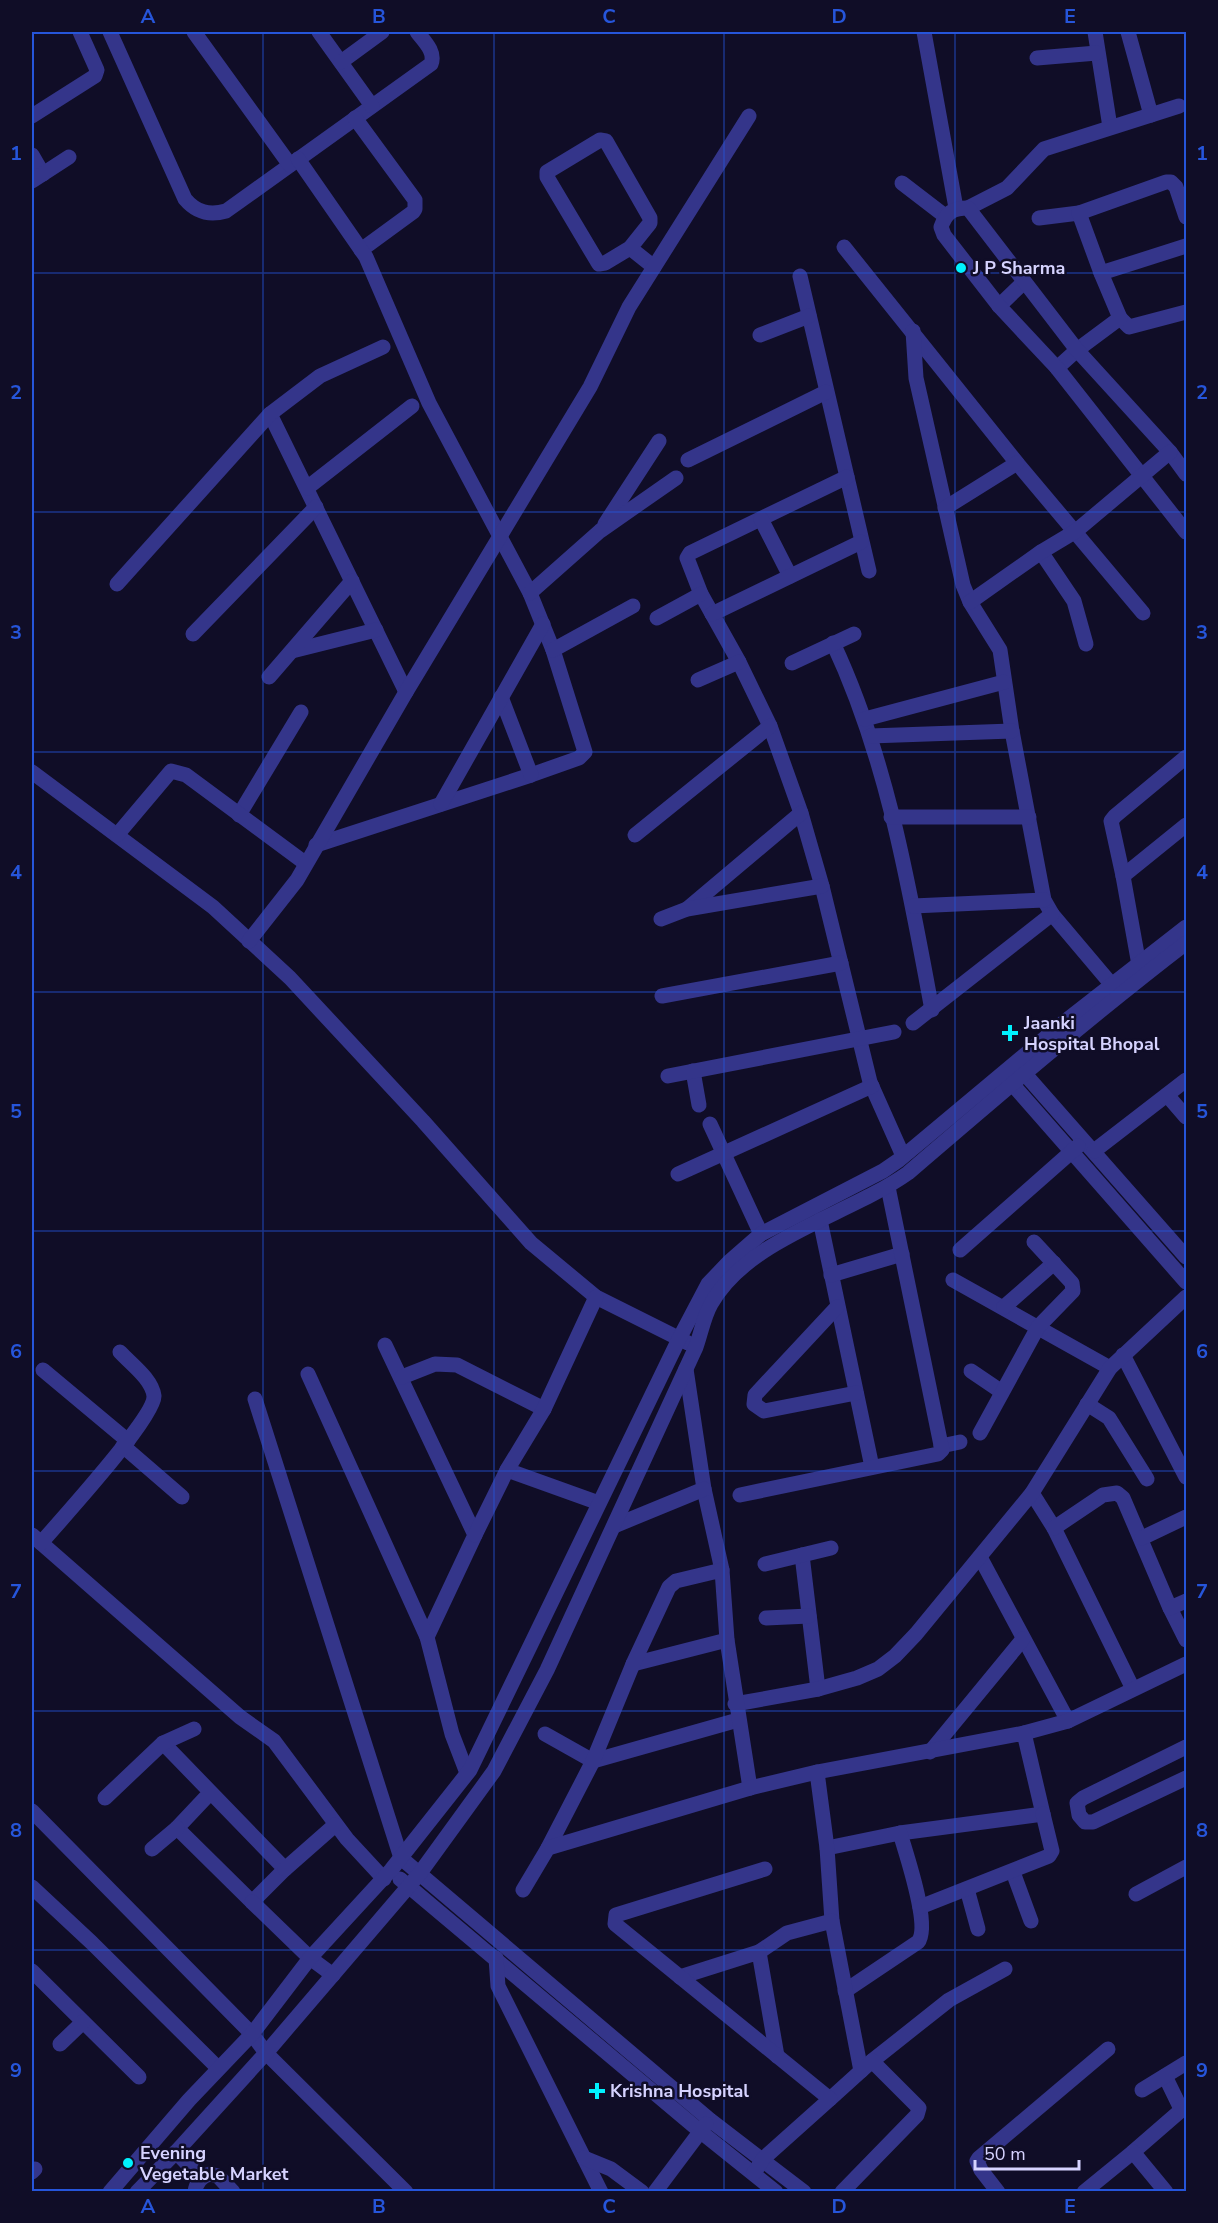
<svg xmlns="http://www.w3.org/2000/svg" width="1218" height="2223" font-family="'Nunito Sans',sans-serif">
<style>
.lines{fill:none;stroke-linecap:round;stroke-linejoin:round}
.minor{stroke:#34358a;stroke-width:15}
.grid{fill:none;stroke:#2655da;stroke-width:1.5;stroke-opacity:0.55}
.poi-dot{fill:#00f1fe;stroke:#100d27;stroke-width:2}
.labels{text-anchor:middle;stroke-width:5;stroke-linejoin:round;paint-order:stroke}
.poi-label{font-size:18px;font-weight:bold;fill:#d6d3ff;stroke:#100d27;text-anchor:start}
.neatline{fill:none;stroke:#2655da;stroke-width:2}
.grid-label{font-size:20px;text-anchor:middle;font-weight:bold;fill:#2655da}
</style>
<rect width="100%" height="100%" fill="#100d27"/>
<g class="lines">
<g class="minor">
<path d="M 110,32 L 185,199 C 196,212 209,216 226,211 L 431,64 C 436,52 424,41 417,32"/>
<polyline points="194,32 290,165"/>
<polyline points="319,32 372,106"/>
<polyline points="924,32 956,208"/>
<polyline points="1095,32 1110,127"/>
<polyline points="1128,32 1151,115"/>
<polyline points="1037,58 1097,53"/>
<polyline points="341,62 382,32"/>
<polyline points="32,116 95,76 97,70 80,32"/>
<polyline points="355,118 415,200 415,209 413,212 361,250"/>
<polyline points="32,155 43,174"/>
<polyline points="298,159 366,257 429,403 530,593 553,650 585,752 579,758 531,775 316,845"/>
<polyline points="32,181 69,157"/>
<polyline points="902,183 945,216"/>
<polyline points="968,208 1007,188 1044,149 1179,106"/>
<polyline points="1039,218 1079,213"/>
<polyline points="844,247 1017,463 1143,613"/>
<polyline points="630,248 650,223 650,218 606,141 600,140 547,172 547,177 597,261 599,264 605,263 630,248 654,267"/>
<polyline points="1101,273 1186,246"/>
<polyline points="800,276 869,571"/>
<polyline points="999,306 1024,282"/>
<polyline points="1120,318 1129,327 1186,312"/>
<polyline points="913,331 916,378 963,585 970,602 1000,650 1012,731 1044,900 1052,914 1112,985"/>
<polyline points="760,335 809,316"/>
<polyline points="1057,368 1077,350 1120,318 1101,273 1079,213 1166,182 1171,182 1176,187 1186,217"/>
<polyline points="270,414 406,692"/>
<polyline points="688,460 826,392"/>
<path d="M 1186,474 L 1170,452 L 1077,350 L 968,208 C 952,208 946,213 941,227 L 944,235 L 999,306 L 1057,368 L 1186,532"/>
<polyline points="847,477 690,553 687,558 701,594 739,662 770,726 801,813 822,886 870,1082 903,1156"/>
<polyline points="307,488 412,406"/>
<polyline points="945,508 1017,463"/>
<polyline points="761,519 790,576"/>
<polyline points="605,524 659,441"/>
<polyline points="1041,552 1074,601 1086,644"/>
<polyline points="117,584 270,414 320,376 383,347"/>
<polyline points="530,593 600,531 676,478"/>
<polyline points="970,602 1041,552 1076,531 1170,452"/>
<polyline points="712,614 861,542"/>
<polyline points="657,618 701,594"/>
<polyline points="193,634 316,507"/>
<path d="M 833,643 C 887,758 909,886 932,1010"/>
<polyline points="553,650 633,606"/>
<polyline points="292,651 376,630"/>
<polyline points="792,663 854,634"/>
<polyline points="269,677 352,581"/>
<polyline points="698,680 739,662"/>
<polyline points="501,697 531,775"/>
<polyline points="865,719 1004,682"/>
<polyline points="870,736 1012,731"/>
<polyline points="32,772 213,907 290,978 423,1121 531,1243 596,1297 688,1343"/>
<polyline points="441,804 543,624"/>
<polyline points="239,815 301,712"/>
<polyline points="891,817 1029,817"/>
<polyline points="117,835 171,771 186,775 305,863"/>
<polyline points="635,835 770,726"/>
<polyline points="1123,876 1111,821 1115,816 1186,757"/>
<polyline points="913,906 1044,900"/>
<polyline points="687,909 801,813"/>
<polyline points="661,919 687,909 822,886"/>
<polyline points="249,941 297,880 406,692 590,387 629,307 749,116"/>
<polyline points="1139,965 1123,876 1186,825"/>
<polyline points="662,996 841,963"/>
<polyline points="913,1023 1052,914"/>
<polyline points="1017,1065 1186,1257"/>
<polyline points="693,1071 699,1105"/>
<polyline points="668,1076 894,1032"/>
<polyline points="1006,1077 1186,1282"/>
<polyline points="1167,1095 1186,1117"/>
<polyline points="710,1124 761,1234"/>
<polyline points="1094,1151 1186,1080"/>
<polyline points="678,1174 872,1086"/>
<polyline points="820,1220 872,1467"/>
<polyline points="960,1250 1078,1146"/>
<polyline points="831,1275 902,1254"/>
<polyline points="953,1280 1110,1368"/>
<polyline points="837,1307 755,1395 754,1404 764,1411 856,1393"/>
<polyline points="1004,1307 1054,1263"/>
<polyline points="385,1345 475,1535 427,1637"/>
<polyline points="1123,1355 1186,1477"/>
<polyline points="686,1369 704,1489 722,1570"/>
<polyline points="43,1370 128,1441"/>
<polyline points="971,1371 1002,1392"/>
<polyline points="308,1374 427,1637 452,1734 467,1773"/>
<polyline points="402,1377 435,1364 457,1365 544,1409"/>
<polyline points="255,1399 401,1858 710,2120 804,2192"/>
<polyline points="1087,1404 1109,1418 1147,1479"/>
<polyline points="980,1433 1038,1327 1073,1291 1072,1283 1034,1242"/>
<polyline points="123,1446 182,1497"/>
<polyline points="941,1446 960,1442"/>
<polyline points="507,1470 599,1503"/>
<polyline points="1032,1493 1054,1528 1133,1689"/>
<polyline points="740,1495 938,1454 942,1450 888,1187"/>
<polyline points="614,1526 704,1489"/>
<polyline points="1054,1528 1103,1495 1117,1493 1123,1498 1170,1608 1186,1640"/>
<polyline points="32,1535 240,1717 274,1741 347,1839 384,1879"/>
<polyline points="475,1535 507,1470 544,1409 596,1297"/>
<polyline points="1142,1538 1186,1517"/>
<path d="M 41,1543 C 60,1521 155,1417 154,1396 C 152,1379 131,1364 120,1352"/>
<polyline points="802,1555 818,1689"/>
<polyline points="980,1557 1068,1721"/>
<polyline points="765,1564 831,1548"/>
<polyline points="1170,1608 1186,1601"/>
<polyline points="766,1618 809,1616"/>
<polyline points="633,1664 727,1640"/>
<polyline points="735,1704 818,1689 857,1678 878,1669 895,1656 916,1634 1032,1493 1110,1368 1186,1297"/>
<polyline points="1024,1733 1068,1721 1186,1664"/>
<polyline points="545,1734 593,1761 738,1720"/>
<polyline points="163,1743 285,1869 252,1902 177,1828 210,1793"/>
<polyline points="1186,1747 1083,1798 1077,1803 1079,1815 1085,1822 1093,1822 1186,1778"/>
<polyline points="930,1752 1023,1639"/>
<polyline points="817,1772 1024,1733 1043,1814 900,1833"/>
<polyline points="105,1798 163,1743 194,1729"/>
<polyline points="32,1811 252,2034 266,2053 406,2192"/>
<polyline points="548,1848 593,1761 633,1664 669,1587 676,1581 722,1570 727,1640 750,1788"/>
<path d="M 827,1848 L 900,1833 C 906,1854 931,1926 918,1942 L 845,1991"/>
<polyline points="152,1849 177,1828"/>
<polyline points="285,1869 335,1825"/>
<polyline points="1013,1872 1031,1921"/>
<polyline points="400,1879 701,2132 776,2192"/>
<polyline points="32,1887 92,1943 218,2068"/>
<polyline points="967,1889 978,1929"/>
<polyline points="523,1890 548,1848 750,1788 817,1772 827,1848 832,1921"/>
<polyline points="1136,1894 1186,1867"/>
<polyline points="252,1902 310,1958 333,1975"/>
<polyline points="920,1907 1049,1856 1052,1851 1043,1814"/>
<polyline points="759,1952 787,1933 832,1921 861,2071"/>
<polyline points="496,1958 498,1986 601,2192"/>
<polyline points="32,1971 139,2077"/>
<polyline points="680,1977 759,1952 777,2056"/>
<polyline points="60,2044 83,2022"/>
<polyline points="872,2061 949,2000 1005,1969"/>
<polyline points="1165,2076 1181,2109"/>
<polyline points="1142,2090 1186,2063"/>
<polyline points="830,2099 872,2061 919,2108 917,2115 842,2192"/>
<polyline points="176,2152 201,2178"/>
<polyline points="1133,2152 1186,2106"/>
<polyline points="584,2158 611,2169 642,2192"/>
<polyline points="32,2172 35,2169"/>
<polyline points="754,2173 763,2159 830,2099 615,1924 616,1915 765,1869"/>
<polyline points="110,2192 189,2100 252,2034 310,1958 391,1870 470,1770 679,1339 708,1284 729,1262 761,1234 883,1171 899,1160 1063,1023 1186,927"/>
<path d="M 137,2192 L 176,2152 L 266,2053 L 420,1873 L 494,1771 L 547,1670 L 696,1347 C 701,1333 704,1316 711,1304 C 748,1238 849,1215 908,1173 C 1000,1094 1091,1016 1186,943"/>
<path d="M 195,2192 C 196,2183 202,2176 210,2174 L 218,2176 L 233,2192"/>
<polyline points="655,2192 706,2124"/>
<polyline points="998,2192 981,2170 977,2161 979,2158 1108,2049"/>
<polyline points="1084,2192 1133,2152 1166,2192"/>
</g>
</g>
<path class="grid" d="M 263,32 L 263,2192M 494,32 L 494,2192M 724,32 L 724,2192M 955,32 L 955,2192M 32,273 L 1186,273M 32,512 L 1186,512M 32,752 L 1186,752M 32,992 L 1186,992M 32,1231 L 1186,1231M 32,1471 L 1186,1471M 32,1711 L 1186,1711M 32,1950 L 1186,1950"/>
<g class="poi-dot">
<circle cx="961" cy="268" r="6"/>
<path d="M1007 1024h6v6h6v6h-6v6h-6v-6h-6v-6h6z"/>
<path d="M594 2082h6v6h6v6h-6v6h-6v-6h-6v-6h6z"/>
<circle cx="128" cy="2163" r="6"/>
</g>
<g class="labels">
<g class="poi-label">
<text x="973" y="274">J P Sharma</text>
<text x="1024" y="1029">Jaanki<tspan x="1024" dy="21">Hospital Bhopal</tspan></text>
<text x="610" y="2097">Krishna Hospital</text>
<text x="140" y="2159">Evening<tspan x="140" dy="21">Vegetable Market</tspan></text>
</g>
</g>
<rect width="1218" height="2223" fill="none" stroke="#100d27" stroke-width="66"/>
<path d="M975 2160v9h104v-9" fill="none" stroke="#d6d3ff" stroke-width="3"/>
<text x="984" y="2160" font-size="18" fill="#d6d3ff" stroke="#100d27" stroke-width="4.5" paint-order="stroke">50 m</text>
<rect x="33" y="33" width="1152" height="2157" class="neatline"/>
<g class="grid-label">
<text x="148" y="23">A</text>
<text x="379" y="23">B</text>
<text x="609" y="23">C</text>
<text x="839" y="23">D</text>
<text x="1070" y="23">E</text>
<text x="16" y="160">1</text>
<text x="1202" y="160">1</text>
<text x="16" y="399">2</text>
<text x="1202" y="399">2</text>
<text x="16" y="639">3</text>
<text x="1202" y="639">3</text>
<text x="16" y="879">4</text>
<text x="1202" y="879">4</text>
<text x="16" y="1118">5</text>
<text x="1202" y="1118">5</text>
<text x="16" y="1358">6</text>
<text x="1202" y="1358">6</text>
<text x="16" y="1598">7</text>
<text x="1202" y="1598">7</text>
<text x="16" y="1837">8</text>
<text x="1202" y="1837">8</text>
<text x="16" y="2077">9</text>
<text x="1202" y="2077">9</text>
<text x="148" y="2213">A</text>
<text x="379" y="2213">B</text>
<text x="609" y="2213">C</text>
<text x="839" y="2213">D</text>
<text x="1070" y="2213">E</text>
</g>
</svg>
